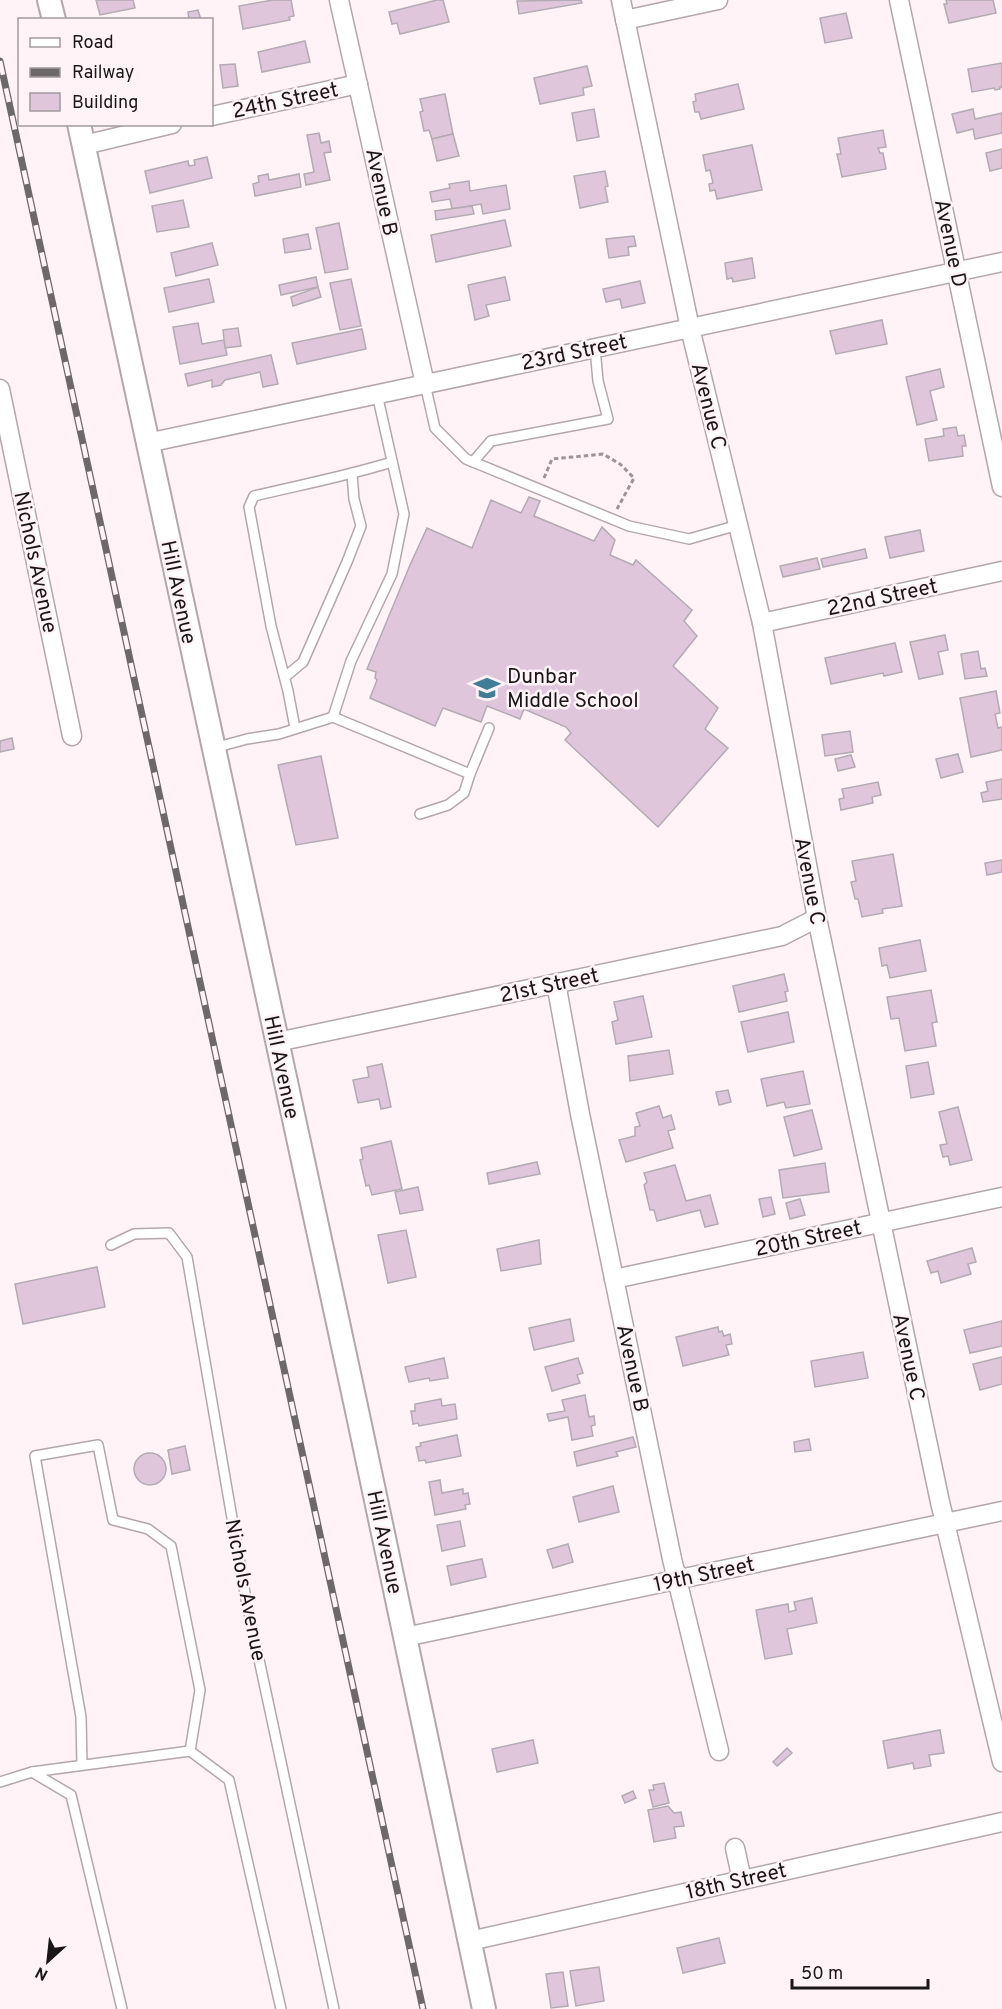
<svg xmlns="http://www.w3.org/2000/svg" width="1002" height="2009" font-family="Overpass,sans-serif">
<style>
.building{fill:#dfc6db;stroke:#b4aab2;stroke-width:1.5}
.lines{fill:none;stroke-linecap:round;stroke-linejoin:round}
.service-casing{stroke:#b4a7ab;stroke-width:12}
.minor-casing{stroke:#b4a7ab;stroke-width:21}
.tertiary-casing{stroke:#b4a7ab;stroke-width:26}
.path{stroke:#9d9497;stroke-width:3;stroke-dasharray:4.5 3;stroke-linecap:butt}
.service{stroke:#fff;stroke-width:9}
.minor{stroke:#fff;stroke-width:18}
.tertiary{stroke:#fff;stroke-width:22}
.rail-casing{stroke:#6f686a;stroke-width:7}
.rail{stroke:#fff3f7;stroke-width:4.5;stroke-dasharray:14;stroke-linecap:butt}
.labels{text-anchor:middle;stroke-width:5;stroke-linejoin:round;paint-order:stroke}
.street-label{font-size:21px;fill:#1a1617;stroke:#fff3f7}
.poi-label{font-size:21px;fill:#1a1617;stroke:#fff3f7;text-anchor:start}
</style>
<rect width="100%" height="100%" fill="#fff3f7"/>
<g class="building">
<polygon points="96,0 133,0 135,8 100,15"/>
<polygon points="273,0 291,0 294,16 289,17 290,20 243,29 239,6"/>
<polygon points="437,0 443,0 449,22 400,34 397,23 392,24 389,12"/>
<polygon points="581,0 582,3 519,14 517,1"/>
<polygon points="946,0 993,0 996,13 949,23 944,4 947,4"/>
<polygon points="198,10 201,20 189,20 188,12"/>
<polygon points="846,13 852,38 825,43 820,18"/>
<polygon points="305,41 310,62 262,72 258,52"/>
<polygon points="1002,63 1002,87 1000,87 1000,89 995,90 994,88 972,92 968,69"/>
<polygon points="235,64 238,86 223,88 220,65"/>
<polygon points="587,66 592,86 583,88 584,95 540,104 534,78"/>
<polygon points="738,84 744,109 701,119 699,112 695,112 693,102 696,101 695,94"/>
<polygon points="445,94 453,134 432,139 429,130 424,131 420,112 423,111 420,99"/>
<polygon points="594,109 599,137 577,141 572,113"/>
<polygon points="973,109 975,119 1002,113 1002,133 975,139 973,129 957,133 952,114"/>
<polygon points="883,130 886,147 878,148 880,153 883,153 886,169 842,177 837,154 841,154 838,138"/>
<polygon points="319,133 321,143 329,141 331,152 324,153 330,180 306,185 304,174 314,172 307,135"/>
<polygon points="453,134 459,156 437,161 432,139"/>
<polygon points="752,145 762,190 717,199 715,190 710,191 709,184 713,183 710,170 706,171 703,155"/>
<polygon points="1002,149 1002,168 990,171 986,153"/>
<polygon points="207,157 212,178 150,193 145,171 188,161 189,166 195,165 194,160"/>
<polygon points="605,171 608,186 605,187 608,202 580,208 574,176"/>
<polygon points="268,174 269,180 299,174 301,187 255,196 253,184 259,182 258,176"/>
<polygon points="469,181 470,191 506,185 510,209 483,214 481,204 452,209 450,199 432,202 430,192 450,188 449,184"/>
<polygon points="183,200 189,227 157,232 152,206"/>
<polygon points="472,206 474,214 436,220 435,211"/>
<polygon points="505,220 511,246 436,262 431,235"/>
<polygon points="339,223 348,269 325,273 316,228"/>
<polygon points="308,234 311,249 285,253 283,239"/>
<polygon points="634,236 636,246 628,247 629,255 609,258 606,239"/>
<polygon points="212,243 218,265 176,276 171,253"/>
<polygon points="752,258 755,278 733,282 732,278 727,279 725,263"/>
<polygon points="316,277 318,287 281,295 279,285"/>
<polygon points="505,277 510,300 486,305 489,316 475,320 468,285"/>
<polygon points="209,279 214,302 169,312 164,288"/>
<polygon points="351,279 361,326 340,330 330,283"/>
<polygon points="640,281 645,303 622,308 620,299 606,302 603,289"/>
<polygon points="318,287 321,297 293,306 291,297"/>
<polygon points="882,320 887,344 836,354 830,331"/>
<polygon points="198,323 202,344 224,340 227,355 180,364 173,327"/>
<polygon points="238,328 241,346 225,348 223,330"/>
<polygon points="362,329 366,349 297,364 292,343"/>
<polygon points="271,355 278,384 263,387 260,372 225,380 221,385 212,387 212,380 188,386 185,374"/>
<polygon points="940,369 944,387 930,391 937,420 917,425 906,377"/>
<polygon points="956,427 958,436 964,435 966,446 962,446 963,456 929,461 925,439 944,436 943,429"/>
<polygon points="529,497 540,501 534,516 594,541 602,527 615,540 610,555 633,565 636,560 692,610 684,621 697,636 673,666 718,708 705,729 728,748 658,827 565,740 571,733 566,727 524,709 520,719 487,706 481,722 443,708 435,726 370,698 377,680 375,678 376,672 367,669 410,565 427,528 472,548 491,500 521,513"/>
<polygon points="920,530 924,551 890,558 885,537"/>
<polygon points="865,549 867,558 823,567 821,559"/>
<polygon points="817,558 820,569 783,577 780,566"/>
<polygon points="945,635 948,650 938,652 943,674 919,679 910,642"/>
<polygon points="895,643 902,672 884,676 883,673 831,684 825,658"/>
<polygon points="978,651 981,669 985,668 987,676 965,679 961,654"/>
<polygon points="996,691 1000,713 995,714 998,728 1002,727 1002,750 971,757 960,698"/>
<polygon points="850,731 853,752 825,756 822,735"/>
<polygon points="12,738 14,749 0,752 0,741"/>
<polygon points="958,754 963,772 941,778 936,759"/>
<polygon points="851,755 855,767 838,771 835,759"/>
<polygon points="321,756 338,838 296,845 278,765"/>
<polygon points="1002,779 1002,799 983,802 981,793 988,791 986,782"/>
<polygon points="878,782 881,795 872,797 873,803 841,810 839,799 844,798 842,789"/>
<polygon points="893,854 902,906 882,909 883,913 862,917 858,899 855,899 851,882 856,881 852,861"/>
<polygon points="1002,860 1002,872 987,875 985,863"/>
<polygon points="920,940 926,971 890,978 887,965 882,966 879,948"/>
<polygon points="784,974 788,991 785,992 787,1001 739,1012 733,986"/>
<polygon points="931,990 937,1022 932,1023 936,1046 905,1051 899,1018 891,1019 887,997"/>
<polygon points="643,996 652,1037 616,1044 612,1022 618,1020 614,1002"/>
<polygon points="788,1012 794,1042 748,1052 741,1022"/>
<polygon points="669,1050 673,1074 630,1081 628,1056"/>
<polygon points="928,1062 934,1094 911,1098 906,1066"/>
<polygon points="382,1064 391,1107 381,1109 379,1099 358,1103 353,1080 369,1077 367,1067"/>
<polygon points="803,1071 810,1104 786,1108 784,1102 767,1106 761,1079"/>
<polygon points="728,1090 731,1102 719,1105 716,1092"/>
<polygon points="659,1106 663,1118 671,1115 675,1129 668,1131 673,1148 626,1162 619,1140 635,1136 635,1127 640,1126 636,1113"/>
<polygon points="958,1107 972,1160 950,1165 948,1156 943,1157 940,1145 947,1144 939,1112"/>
<polygon points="812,1110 822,1149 794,1156 784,1117"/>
<polygon points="391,1141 402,1189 372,1195 369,1185 366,1186 360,1160 363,1159 361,1148"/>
<polygon points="537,1162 540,1174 489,1184 487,1173"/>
<polygon points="825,1163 829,1192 783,1198 779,1170"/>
<polygon points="675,1165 686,1201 710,1195 718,1224 705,1227 700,1210 657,1221 654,1210 650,1210 644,1185 647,1182 644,1173"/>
<polygon points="418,1187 423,1210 400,1214 395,1192"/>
<polygon points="771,1197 775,1214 763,1217 759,1199"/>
<polygon points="800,1199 805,1215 790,1219 786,1203"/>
<polygon points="406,1230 416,1277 388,1283 378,1235"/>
<polygon points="539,1240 541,1264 501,1271 497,1249"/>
<polygon points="972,1248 976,1262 968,1264 971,1274 941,1283 938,1271 931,1273 927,1261"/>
<polygon points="97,1267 105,1307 23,1324 15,1284"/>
<polygon points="570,1319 574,1341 534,1350 529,1328"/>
<polygon points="1002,1321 1002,1346 970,1353 964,1330"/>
<polygon points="718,1327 719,1332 722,1331 724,1336 730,1334 732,1344 726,1345 729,1355 683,1366 676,1337"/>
<polygon points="863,1352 868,1378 815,1387 811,1361"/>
<polygon points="1002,1357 1002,1384 980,1390 973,1364"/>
<polygon points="444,1358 448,1378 430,1381 429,1378 409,1382 405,1367"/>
<polygon points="578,1358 583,1373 577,1375 580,1383 552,1391 545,1367"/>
<polygon points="585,1395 589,1417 594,1416 595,1425 591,1426 593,1436 572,1440 568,1417 549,1421 547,1414 565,1411 562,1400"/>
<polygon points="441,1399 442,1406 455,1404 457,1419 419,1426 418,1423 413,1424 411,1411 415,1411 415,1404"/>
<polygon points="457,1435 461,1456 426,1463 425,1460 419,1461 416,1447 421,1446 420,1443"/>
<polygon points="633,1437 636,1447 616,1452 618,1456 577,1466 574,1452"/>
<polygon points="809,1439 811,1450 795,1452 794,1442"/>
<polygon points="185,1446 190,1470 172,1474 168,1450"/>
<circle cx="150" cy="1469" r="16"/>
<polygon points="440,1480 442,1493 463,1489 463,1494 468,1493 470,1504 465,1505 466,1509 435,1515 429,1482"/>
<polygon points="613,1486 619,1512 579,1522 573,1497"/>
<polygon points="460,1521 465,1546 442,1551 437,1525"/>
<polygon points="568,1544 573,1562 553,1568 547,1550"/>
<polygon points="482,1559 486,1577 451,1585 447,1566"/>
<polygon points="812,1598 817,1623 787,1629 792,1654 765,1659 756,1610 788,1604 789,1612 796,1610 794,1602"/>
<polygon points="940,1730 944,1753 929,1755 931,1766 914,1769 913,1763 888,1768 883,1741"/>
<polygon points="533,1740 538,1763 497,1772 492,1749"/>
<polygon points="787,1748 792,1753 777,1766 773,1762"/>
<polygon points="664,1783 669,1803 653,1807 649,1790 654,1790 653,1785"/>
<polygon points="633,1791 636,1798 625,1803 622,1796"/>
<polygon points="668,1806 674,1813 681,1812 684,1826 674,1827 676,1838 654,1842 648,1810"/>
<polygon points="719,1938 725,1963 683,1973 677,1948"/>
<polygon points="599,1967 604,2001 576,2006 570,1971"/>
<polygon points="563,1972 568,2006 551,2008 546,1974"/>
</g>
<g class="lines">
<g class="service-casing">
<g id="service">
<polyline points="425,384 435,428 466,459 629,526 689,539 738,525"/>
<polyline points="473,462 491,441 608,419 598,381 595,348"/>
<polyline points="285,677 303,662 347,562 361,526 354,499 352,474"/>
<polyline points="333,717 470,774 489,728"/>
<path d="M 295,728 L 288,691 L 271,626 L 249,507 L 254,496 C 300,485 347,476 392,462"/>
<polyline points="214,748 247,739 279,734 333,717 351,661 392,574 404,514 377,394"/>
<polyline points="420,814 448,805 464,793 470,774"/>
<polyline points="111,1245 134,1234 169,1233 187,1257 246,1599 334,2009"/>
<polyline points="82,1765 81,1717 35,1456 98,1445 113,1520 148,1529 171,1546 200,1690 190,1751"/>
<polyline points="32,1772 71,1795 122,2009"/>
<polyline points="0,1782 32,1772 190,1751 229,1780 281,2009"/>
</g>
</g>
<g class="minor-casing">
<g id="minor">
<polyline points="339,0 425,384"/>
<polyline points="621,0 690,328 762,623 817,918 940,1502 1002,1762"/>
<polyline points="899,0 1002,487"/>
<polyline points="625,20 718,0"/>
<polyline points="212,116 358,84"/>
<polyline points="84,145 172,124"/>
<polyline points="0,389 72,736"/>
<polyline points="147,443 1002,262"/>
<polyline points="762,623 1002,571"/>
<polyline points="556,983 580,1114 672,1559 719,1751"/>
<polyline points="277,1042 782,936 817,918"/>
<polyline points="614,1279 1002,1197"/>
<polyline points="405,1637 1002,1511"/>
<polyline points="735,1848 742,1880"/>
<polyline points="470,1941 1002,1822"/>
</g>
</g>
<g class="tertiary-casing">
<g id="tertiary">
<polyline points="49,0 54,20"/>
<polyline points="79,124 356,1406 484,2009"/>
</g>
</g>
<polyline class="path" points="544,478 552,459 603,454 620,464 634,478 617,509"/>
<use href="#service" class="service"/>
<use href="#minor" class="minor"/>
<use href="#tertiary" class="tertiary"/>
<g class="rail-casing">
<polyline id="rail" points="0,61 423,2009"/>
</g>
<use href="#rail" class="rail"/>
</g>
<defs>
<g id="school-bare" transform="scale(2.07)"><path d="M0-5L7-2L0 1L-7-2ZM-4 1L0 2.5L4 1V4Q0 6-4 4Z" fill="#417d94" stroke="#fff3f7" stroke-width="2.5" paint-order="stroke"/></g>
</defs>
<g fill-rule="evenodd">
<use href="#school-bare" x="487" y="688"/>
</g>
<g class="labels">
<g class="street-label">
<text transform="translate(285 100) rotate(-12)" y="7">24th Street</text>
<text transform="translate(382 192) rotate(78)" y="7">Avenue B</text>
<text transform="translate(951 243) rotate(78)" y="7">Avenue D</text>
<text transform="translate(574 352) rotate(-12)" y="7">23rd Street</text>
<text transform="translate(709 406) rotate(76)" y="7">Avenue C</text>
<text transform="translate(36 562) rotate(78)" y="7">Nichols Avenue</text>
<text transform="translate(179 592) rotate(78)" y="7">Hill Avenue</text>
<text transform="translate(882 597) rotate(-12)" y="7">22nd Street</text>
<text transform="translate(810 881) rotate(79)" y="7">Avenue C</text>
<text transform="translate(549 985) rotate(-12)" y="7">21st Street</text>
<text transform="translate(282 1067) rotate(78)" y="7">Hill Avenue</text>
<text transform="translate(808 1238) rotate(-12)" y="7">20th Street</text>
<text transform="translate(909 1357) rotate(78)" y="7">Avenue C</text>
<text transform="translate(633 1368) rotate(78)" y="7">Avenue B</text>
<text transform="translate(385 1542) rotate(78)" y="7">Hill Avenue</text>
<text transform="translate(704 1574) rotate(-12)" y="7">19th Street</text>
<text transform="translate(246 1590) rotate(79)" y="7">Nichols Avenue</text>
<text transform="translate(736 1881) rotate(-13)" y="7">18th Street</text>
</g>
<g class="poi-label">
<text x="507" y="683">Dunbar<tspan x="507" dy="24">Middle School</tspan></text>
</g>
</g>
<rect x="18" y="18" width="195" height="108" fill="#fff3f7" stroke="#a39b9d" stroke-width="1.5"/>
<rect x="30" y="38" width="30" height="9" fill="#ffffff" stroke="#a39b9d" stroke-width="1.5"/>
<text x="72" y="48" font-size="18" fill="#1a1617">Road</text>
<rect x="30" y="68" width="30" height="9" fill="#6f686a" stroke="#a39b9d" stroke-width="1.5"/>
<text x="72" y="78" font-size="18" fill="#1a1617">Railway</text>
<rect x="30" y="93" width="30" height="18" fill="#dfc6db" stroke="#a39b9d" stroke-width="1.5"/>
<text x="72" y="108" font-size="18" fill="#1a1617">Building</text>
<g transform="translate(48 1961) rotate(207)" stroke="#fff3f7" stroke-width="4.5" paint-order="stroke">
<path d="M0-4.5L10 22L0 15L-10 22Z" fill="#1a1617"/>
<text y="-9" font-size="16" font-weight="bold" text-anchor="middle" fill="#1a1617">N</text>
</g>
<path d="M792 1979v9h136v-9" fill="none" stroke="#1a1617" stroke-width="3"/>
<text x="801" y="1979" font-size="18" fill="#1a1617" stroke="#fff3f7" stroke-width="4.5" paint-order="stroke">50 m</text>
</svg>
